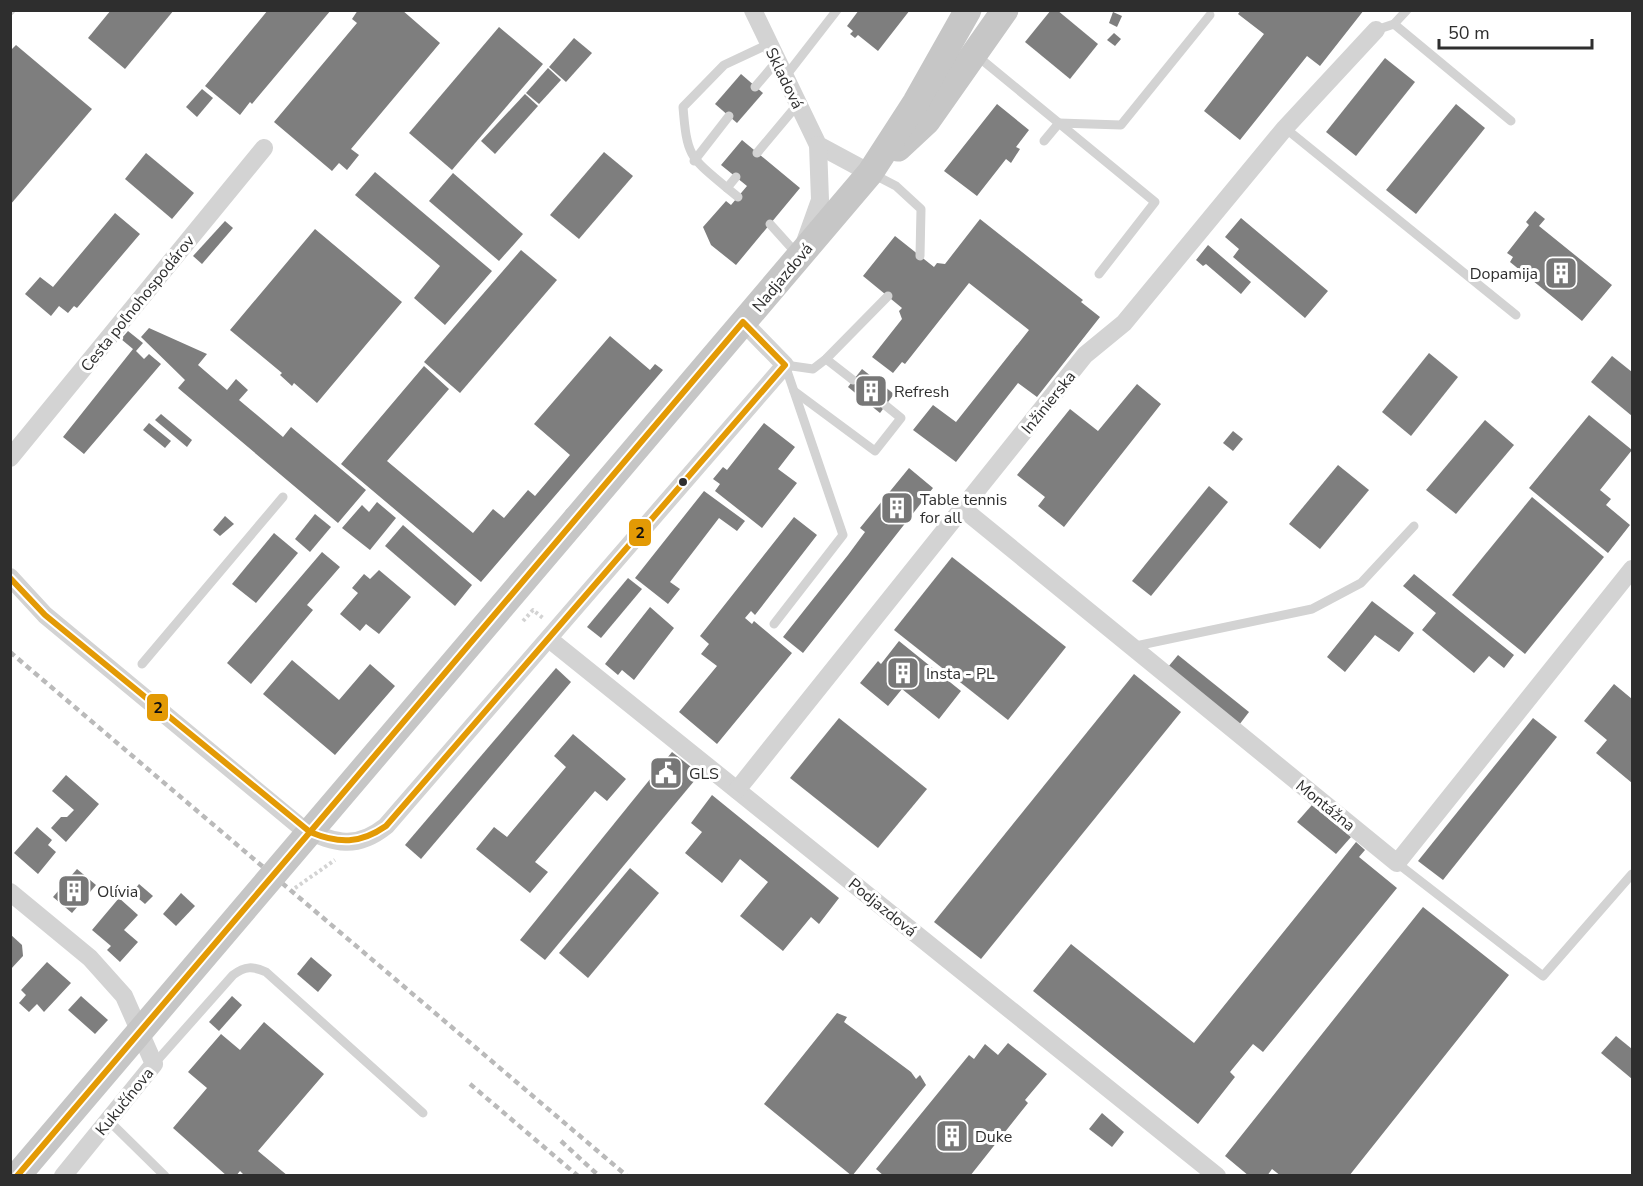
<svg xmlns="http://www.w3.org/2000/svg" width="1643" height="1186" font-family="'Nunito Sans',sans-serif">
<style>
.building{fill:#7e7e7e}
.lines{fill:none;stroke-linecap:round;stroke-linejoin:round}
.path{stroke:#d3d3d3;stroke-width:4;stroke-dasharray:3 3;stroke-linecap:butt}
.service{stroke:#d3d3d3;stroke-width:9}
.minor{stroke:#d3d3d3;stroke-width:18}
.primary{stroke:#c6c6c6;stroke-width:27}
.rail{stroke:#bababa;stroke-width:4.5;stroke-dasharray:6 4.5;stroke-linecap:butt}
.primary-bridge{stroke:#c6c6c6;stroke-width:27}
.bus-1-casing{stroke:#fff;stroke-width:10}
.bus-1{stroke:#e39a05;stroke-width:6}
.bus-dot{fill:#2e2e2e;stroke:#fff;stroke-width:2}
.labels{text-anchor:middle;stroke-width:6;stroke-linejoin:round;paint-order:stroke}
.street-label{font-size:16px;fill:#2e2e2e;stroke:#fff}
.poi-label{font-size:16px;fill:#2e2e2e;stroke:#fff;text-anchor:start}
.line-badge{stroke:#fff;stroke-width:2}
.pale-badge-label{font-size:16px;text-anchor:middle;font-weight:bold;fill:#111}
</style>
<rect width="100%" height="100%" fill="#fff"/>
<g class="building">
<polygon points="111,10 174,10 125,69 88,38"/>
<polygon points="268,10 331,10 252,104 250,102 240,115 205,86"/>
<polygon points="358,10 402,10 440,43 351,149 359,155 347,170 339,163 332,171 274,122 357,23 352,19"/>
<polygon points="859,10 910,10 878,51 858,35 855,38 850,34 853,31 847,26"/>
<polygon points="1051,10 1057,10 1098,44 1070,79 1025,42"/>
<polygon points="1241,10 1364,10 1320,66 1307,56 1240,140 1204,111 1264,34 1238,14"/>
<polygon points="1113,12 1122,16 1117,27 1109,23"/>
<polygon points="499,27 543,64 452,170 409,133"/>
<polygon points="1114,33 1121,39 1115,46 1107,40"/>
<polygon points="574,38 592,53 566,82 549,67"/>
<polygon points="16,45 92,109 10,205 10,51"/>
<polygon points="1385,58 1415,82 1356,156 1326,132"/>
<polygon points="548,68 561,80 539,104 526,93"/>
<polygon points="741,74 763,93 737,123 715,104"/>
<polygon points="202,89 213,98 197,117 186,107"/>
<polygon points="525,94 538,106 495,154 481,141"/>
<polygon points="997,104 1029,130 1016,147 1020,149 1011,163 1006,159 977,196 944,171"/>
<polygon points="1456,104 1485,128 1416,214 1386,190"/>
<polygon points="742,140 800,188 736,265 711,245 703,227 726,201 731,205 747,186 721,165"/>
<polygon points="604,152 633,176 579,239 550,215"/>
<polygon points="146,153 194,193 172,219 125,179"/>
<polygon points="375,172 492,271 445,325 414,298 440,266 355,195"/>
<polygon points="453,173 523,234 499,261 429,201"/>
<polygon points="1535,211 1545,219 1539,226 1612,285 1582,321 1510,262 1513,257 1507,253 1529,225 1526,222"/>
<polygon points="115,213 140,234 77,308 74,306 68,313 59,306 51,316 25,294 40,277 53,287"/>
<polygon points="1241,218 1328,291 1305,318 1233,257 1239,249 1225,237"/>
<polygon points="980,219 1083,300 1081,302 1100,317 1037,397 1018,383 956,462 913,430 933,405 956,422 1029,330 969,283 905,364 902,362 893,373 872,357 902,319 899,311 902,308 863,276 895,236 934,267 937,263 945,264"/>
<polygon points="225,221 233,228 202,264 193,256"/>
<polygon points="315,229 402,302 317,403 294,383 292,386 280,375 282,373 230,330"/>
<polygon points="1208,245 1251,282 1241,294 1206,264 1203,266 1196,260"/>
<polygon points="521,250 557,280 460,393 424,362"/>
<polygon points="149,328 207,354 198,365 227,390 236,379 248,390 239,400 283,437 291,427 366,490 338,523 178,388 185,380 141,337"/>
<polygon points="128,331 143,343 136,351 144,359 149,354 161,364 84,454 63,437 133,349 121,339"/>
<polygon points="610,336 650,370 655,364 663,370 481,582 341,464 424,366 449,389 387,461 473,533 493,509 504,518 528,490 535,496 570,455 534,424"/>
<polygon points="1429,353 1458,377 1411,436 1382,412"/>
<polygon points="1612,356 1632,372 1632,416 1591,382"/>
<polygon points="862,369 894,394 880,413 848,387"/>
<polygon points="1137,384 1161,404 1064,527 1038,506 1045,497 1017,475 1070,409 1098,431"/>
<polygon points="161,414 192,440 187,447 155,420"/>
<polygon points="1589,415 1632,450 1600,490 1611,499 1606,505 1630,525 1608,553 1529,488"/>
<polygon points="1485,420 1514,445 1456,514 1426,490"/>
<polygon points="149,423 171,441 165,448 143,430"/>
<polygon points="764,423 795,447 778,469 797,483 762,528 715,491 720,484 713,479 723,467 727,470"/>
<polygon points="1233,431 1243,439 1233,451 1223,443"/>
<polygon points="1338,465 1369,490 1320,549 1289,524"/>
<polygon points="909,468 933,488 803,653 783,637 848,555 865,532 860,528"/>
<polygon points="1209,486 1228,502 1151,596 1132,581"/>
<polygon points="704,491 745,521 737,531 719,518 670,582 680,589 668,604 635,578"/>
<polygon points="1532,497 1604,557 1525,654 1452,595"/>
<polygon points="377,502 396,518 370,550 342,528 362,505 369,512"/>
<polygon points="315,514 331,527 310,552 295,539"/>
<polygon points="225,516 234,524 220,536 213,530"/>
<polygon points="794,517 817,535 755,615 751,611 745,618 752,624 754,621 792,653 717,744 679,712 717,666 701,654 709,644 700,636"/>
<polygon points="403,525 472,585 455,606 385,546"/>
<polygon points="274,533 298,553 256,603 232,584"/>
<polygon points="322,552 340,567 307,605 313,610 251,684 227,663"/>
<polygon points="952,557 1066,647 1008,720 894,630"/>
<polygon points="379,570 411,597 379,634 366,624 360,631 340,614 358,593 352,588 364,574 370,579"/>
<polygon points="1414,574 1514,655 1504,668 1489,656 1474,673 1422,630 1436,613 1403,586"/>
<polygon points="628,578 642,589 601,638 587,627"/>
<polygon points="1372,601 1414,633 1399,652 1375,635 1345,672 1327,657"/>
<polygon points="650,607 674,628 634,680 622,670 618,675 605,664"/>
<polygon points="899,641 961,691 939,719 902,689 888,706 860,683 878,661 881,664"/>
<polygon points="1178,655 1249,712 1239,725 1168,667"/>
<polygon points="292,660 339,700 370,664 395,686 335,755 263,694"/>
<polygon points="556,668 571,682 421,859 405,845"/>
<polygon points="1134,674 1181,712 981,959 934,922"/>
<polygon points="1614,684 1632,699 1632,783 1596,753 1607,740 1584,721"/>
<polygon points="839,718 927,789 878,848 790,778"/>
<polygon points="1533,718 1557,737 1443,880 1418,861"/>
<polygon points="573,734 626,779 607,801 595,791 535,862 548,872 530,893 476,849 494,827 507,837 566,767 554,756"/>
<polygon points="672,752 700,774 545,960 520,940"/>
<polygon points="66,775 99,804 66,842 51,828 61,817 67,817 74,810 52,791"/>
<polygon points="712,795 839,898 819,924 811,917 783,951 740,916 768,882 740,859 722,883 685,853 702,832 691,823"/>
<polygon points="1312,805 1351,837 1336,854 1297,822"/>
<polygon points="37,827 52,840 48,845 56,852 38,874 14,853"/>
<polygon points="1356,842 1365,850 1359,857 1397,888 1263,1052 1253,1044 1230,1072 1235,1077 1198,1124 1033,991 1071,944 1194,1043"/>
<polygon points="630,868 659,893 588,978 559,953"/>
<polygon points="77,869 96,885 72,913 53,897"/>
<polygon points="139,884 153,896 145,904 132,893"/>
<polygon points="181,893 195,906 176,926 163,914"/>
<polygon points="119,898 138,915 124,930 138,942 120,962 107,950 111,946 92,930"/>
<polygon points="1423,907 1509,975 1349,1176 1281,1176 1272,1169 1267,1176 1249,1176 1225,1156"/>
<polygon points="10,934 22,945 23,956 10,970"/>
<polygon points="311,957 332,975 318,992 297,974"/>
<polygon points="47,962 71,983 44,1012 37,1004 29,1012 19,1003 26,995 21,990"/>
<polygon points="81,996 108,1020 95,1034 68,1010"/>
<polygon points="232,996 242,1005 219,1031 209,1022"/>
<polygon points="837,1013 847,1017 844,1022 911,1072 916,1079 920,1075 926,1085 852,1176 764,1104"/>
<polygon points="264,1022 324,1074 258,1151 288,1176 245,1176 240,1171 236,1176 227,1176 173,1128 207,1088 188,1072 221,1034 240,1050"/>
<polygon points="1616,1036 1632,1049 1632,1079 1601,1053"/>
<polygon points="1008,1043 1047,1074 1025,1100 1028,1103 970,1176 884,1176 876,1169 969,1055 974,1059 985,1044 998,1055"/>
<polygon points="1102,1113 1124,1132 1112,1147 1089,1129"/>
</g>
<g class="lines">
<g class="path">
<polyline points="523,621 533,610 543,618"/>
<polyline points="295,888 335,860"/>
</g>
<g class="service">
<polyline points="10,11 11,10"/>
<polyline points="1394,24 1407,10"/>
<polyline points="1376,30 1394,24 1511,121"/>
<polyline points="976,55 1155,202 1099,274"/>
<polyline points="785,77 837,10"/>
<polyline points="755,87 777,61"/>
<polyline points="1285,128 1516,315"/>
<polyline points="1044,141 1059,123 1121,125 1210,15"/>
<polyline points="757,153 798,104"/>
<polyline points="694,161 729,116"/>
<polyline points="871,173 896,186 921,209 920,256"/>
<polyline points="736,177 727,188 738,197"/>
<path d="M 727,188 C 690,157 687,157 683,107 L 724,65 L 769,44"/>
<polyline points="770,224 797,254"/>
<polyline points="826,359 853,380"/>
<polyline points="794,391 875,451 901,418 885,405"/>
<polyline points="774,624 843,535 785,365 813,369 826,359 888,296"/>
<polyline points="1131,647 1312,609 1361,583 1414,526"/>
<polyline points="142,664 283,497"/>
<polyline points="1397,863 1543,976 1632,874"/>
<path d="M 154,1064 L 233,975 C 245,966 253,966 266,972 L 423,1113"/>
<polyline points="108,1120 165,1176"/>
</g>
<g class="minor">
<polyline points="753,10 818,145 870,173"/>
<polyline points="805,242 820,200 818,145"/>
<polyline points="10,458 264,148"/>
<polyline points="962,508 1397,863 1632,569"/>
<path d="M 10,577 L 45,615 L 303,829 C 336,843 356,850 386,826 L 785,365 L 743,322"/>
<polyline points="549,639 1217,1176"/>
<polyline points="737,790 1085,355 1124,323 1285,128 1376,30"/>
<polyline points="10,892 90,958 124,996 154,1064 63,1176"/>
</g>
<g class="primary">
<polyline points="898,148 927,121 1005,10"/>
<polyline points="576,519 870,173 916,102 968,10"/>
</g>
<g class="rail">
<polyline points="10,652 627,1176"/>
<polyline points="470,1084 578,1176"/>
<polyline points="561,1141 599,1176"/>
</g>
<polyline class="primary-bridge" points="17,1176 576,519"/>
<g class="bus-1-casing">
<g id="bus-1">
<path d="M 743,322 L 785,365 L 386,826 C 360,844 339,844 310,832 Z"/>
<polyline points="10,578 45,615 310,832"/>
<polyline points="17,1176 310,832"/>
</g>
</g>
<use href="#bus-1" class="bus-1"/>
</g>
<defs>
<g id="building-square" transform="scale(1.725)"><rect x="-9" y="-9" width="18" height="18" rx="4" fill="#777" stroke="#fff"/><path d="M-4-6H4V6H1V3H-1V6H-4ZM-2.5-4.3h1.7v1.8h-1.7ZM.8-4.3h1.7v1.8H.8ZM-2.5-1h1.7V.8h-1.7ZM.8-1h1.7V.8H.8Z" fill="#fff"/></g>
<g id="civic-square" transform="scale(1.725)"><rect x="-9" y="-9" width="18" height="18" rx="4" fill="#777" stroke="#fff"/><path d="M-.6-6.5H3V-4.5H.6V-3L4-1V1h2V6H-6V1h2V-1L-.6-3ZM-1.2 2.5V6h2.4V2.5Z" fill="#fff"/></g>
</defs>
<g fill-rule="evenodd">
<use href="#building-square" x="1561" y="273"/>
<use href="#building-square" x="871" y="391"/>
<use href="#building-square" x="897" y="508"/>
<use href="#building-square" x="903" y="673"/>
<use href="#civic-square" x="666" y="773"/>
<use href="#building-square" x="74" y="891"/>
<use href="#building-square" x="952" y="1136"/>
</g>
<circle class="bus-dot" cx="683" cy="482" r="5"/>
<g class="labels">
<g class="street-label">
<text transform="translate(785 78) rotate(64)" y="6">Skladová</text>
<text transform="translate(782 277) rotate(-50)" y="6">Nadjazdová</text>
<text transform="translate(137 303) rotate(-51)" y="6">Cesta poľnohospodárov</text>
<text transform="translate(1048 402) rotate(-51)" y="6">Inžinierska</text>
<text transform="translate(1326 805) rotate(39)" y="6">Montážna</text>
<text transform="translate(883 907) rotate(39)" y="6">Podjazdová</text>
<text transform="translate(124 1101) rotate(-51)" y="6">Kukučínova</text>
</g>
<g class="poi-label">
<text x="1538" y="279" text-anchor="end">Dopamija</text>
<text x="894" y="397">Refresh</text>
<text x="920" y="505">Table tennis<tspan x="920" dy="18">for all</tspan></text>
<text x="926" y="679">Insta - PL</text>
<text x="689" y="779">GLS</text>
<text x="97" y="897">Olívia</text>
<text x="975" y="1142">Duke</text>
</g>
</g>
<g class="line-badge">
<rect x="628" y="518" width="24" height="29" rx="6" fill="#e39a05"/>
<rect x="146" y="693" width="23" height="29" rx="6" fill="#e39a05"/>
</g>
<g class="pale-badge-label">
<text x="640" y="538">2</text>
<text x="158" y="713">2</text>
</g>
<rect width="1643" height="1186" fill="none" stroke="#2e2e2e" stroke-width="24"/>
<path d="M1439 39v9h153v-9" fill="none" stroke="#2e2e2e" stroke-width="3"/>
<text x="1448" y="39" font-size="18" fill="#2e2e2e" stroke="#ffffff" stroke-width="4.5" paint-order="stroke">50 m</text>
</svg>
